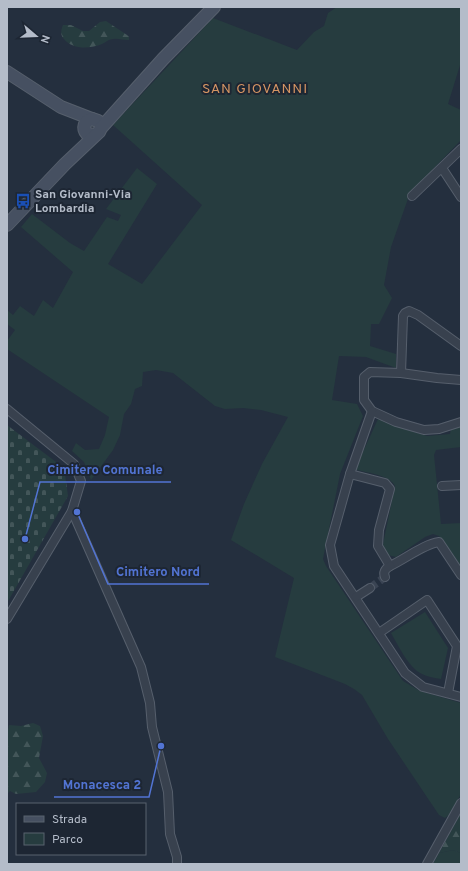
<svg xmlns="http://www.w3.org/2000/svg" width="468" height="871" font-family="Overpass,sans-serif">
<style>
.green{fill:#263c3f}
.forest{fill:url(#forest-firs)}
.cemetery{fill:url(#cemetery-stones)}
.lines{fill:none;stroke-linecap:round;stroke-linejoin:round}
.street-tunnel{stroke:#3a4453;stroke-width:8;stroke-dasharray:8 4;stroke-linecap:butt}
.street-casing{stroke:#565f6c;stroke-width:10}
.secondary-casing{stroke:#565f6c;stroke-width:14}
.street{stroke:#38414e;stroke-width:8}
.secondary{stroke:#465061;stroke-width:12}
.labels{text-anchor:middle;stroke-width:4;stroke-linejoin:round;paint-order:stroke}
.poi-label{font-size:12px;font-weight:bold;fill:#b4bcc9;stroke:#1d2633;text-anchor:start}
.quarter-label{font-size:14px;letter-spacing:1px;fill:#d59563;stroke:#1d2633}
.leader{fill:none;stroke:#5274d3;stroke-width:1.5}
.callout-dot{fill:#5274d3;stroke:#1d2633;stroke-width:1.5}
.callout-label{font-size:13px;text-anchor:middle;font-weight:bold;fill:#5274d3;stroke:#1d2633;stroke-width:4;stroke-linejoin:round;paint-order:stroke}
</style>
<defs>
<pattern id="forest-firs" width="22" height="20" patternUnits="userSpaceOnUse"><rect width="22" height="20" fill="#263c3f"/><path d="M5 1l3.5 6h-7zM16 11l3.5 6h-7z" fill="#435659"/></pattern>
<pattern id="cemetery-stones" width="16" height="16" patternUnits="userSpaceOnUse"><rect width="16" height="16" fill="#263c3f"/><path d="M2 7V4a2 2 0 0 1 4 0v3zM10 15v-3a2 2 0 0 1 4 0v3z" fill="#435659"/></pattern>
</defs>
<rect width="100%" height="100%" fill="#242f3e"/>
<g class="green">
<polygon points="337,7 461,7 461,62 448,104 461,110 461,140 410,193 391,247 384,285 392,298 379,324 371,324 370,346 396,354 396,368 366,357 339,356 332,400 357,404 363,416 340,474 323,559 326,566 403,681 420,691 461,703 461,794 449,815 445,818 439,815 388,739 362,695 354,689 345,684 275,657 294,578 231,540 244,504 262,464 288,417 261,410 243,408 225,409 215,406 173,373 156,370 143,372 142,386 135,389 131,404 124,414 120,435 113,450 91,480 84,462 72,451 76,443 85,450 99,449 105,435 109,417 7,349 7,341 15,330 7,324 7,310 13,315 20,306 34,316 43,300 53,308 73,272 21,227 32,214 70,243 84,251 107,217 118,221 121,215 106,209 137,168 157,184 108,264 142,284 202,205 113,125 213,18 297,50 314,32 324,26 328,13"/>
<path d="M 378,419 L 427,436 L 450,434 L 451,429 L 461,426 L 461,447 L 436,450 L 434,455 L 441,524 L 461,523 L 461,570 L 439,536 L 433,534 L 425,537 L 396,557 L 388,555 L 384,550 L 383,544 L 395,486 C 390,475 368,473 357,470 L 356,467 Z"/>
<path d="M 425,612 L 448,648 L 441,679 C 433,678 424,676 417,671 C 406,662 398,645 391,633 Z"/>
<polygon points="453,850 461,853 461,864 433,864 439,853"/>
</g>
<g class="forest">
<path d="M 106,21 L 127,35 L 129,37 L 129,40 C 123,40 118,38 113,39 C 109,39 106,42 102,44 C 90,49 73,50 64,39 C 60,35 61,30 63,25 L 71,25 L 83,31 L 89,31 L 100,22 Z"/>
<polygon points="33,723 40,726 43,736 39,758 47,773 45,782 36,792 16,794 10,791 7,794 7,730 8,730 9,725 21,726"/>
<polygon points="461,813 461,853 453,850 439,853"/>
</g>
<polygon class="cemetery" points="7,425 64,468 68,496 7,603"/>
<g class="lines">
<polyline class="street-tunnel" points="370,588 385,577"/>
<g class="street-casing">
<g id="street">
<polyline points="442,168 461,197"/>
<polyline points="412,196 461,149"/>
<polyline points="401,373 403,316 405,313 409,311 418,315 461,346"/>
<polyline points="461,380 437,378 401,373 370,372 364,377 364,400 372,411 396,422 424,430 439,429 461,422"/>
<polyline points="7,409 74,464 81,481 72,511 7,619"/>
<polyline points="372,411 350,474 330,545 334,566 405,673 423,687 461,697"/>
<path d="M 350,474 L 385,483 L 390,489 L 379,530 L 378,546 L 390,566 C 405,559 424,544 439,542 L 461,575"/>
<polyline points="442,486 461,485"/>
<polyline points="72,511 141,667 150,703 152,727 168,792 170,834 177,857 177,864"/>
<path d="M 385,577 C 383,572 385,569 390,566"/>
<polyline points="356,597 370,588"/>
<polyline points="379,633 427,600 457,646 448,693"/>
<polyline points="427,864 461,803"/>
</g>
</g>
<g class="secondary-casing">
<g id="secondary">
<polyline points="7,72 61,107 92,119"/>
<path d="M 95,135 L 87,134 C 82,128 84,121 92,119 L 98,121"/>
<polyline points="7,225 65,164 99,132 101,128 163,59 214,7"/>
</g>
</g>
<use href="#street" class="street"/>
<use href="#secondary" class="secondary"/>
</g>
<defs>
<g id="bus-bare" transform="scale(1.2)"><path d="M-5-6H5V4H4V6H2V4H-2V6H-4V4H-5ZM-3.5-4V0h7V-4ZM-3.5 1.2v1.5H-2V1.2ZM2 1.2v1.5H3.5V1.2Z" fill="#1a4fb4" stroke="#1d2633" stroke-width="2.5" paint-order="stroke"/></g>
</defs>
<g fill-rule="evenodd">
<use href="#bus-bare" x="23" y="201"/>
</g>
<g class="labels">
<g class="poi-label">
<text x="35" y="198">San Giovanni-Via<tspan x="35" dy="14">Lombardia</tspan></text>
</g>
<g class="quarter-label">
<text x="255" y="93">SAN GIOVANNI</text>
</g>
</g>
<path class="leader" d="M25 539L40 482H171M77 512L108 584H209M161 746L149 797H54"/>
<g class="callout-dot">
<circle cx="25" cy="539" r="4"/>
<circle cx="77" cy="512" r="4"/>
<circle cx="161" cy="746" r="4"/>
</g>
<g class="callout-label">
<text x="105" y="474">Cimitero Comunale</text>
<text x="158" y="576">Cimitero Nord</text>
<text x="102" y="789">Monacesca 2</text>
</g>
<rect width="468" height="871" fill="none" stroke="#b4bcc9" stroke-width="16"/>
<rect x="16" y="803" width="130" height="52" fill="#1d2633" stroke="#59626f"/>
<rect x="24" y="816" width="20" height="6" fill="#465061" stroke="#59626f"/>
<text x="52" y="823" font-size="12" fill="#b4bcc9">Strada</text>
<rect x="24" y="833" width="20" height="12" fill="#263c3f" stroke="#59626f"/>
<text x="52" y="843" font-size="12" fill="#b4bcc9">Parco</text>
<g transform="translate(36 36) rotate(109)" stroke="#1d2633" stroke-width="3" paint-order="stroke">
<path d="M0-3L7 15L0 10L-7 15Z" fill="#b4bcc9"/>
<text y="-6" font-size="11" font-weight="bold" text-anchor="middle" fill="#b4bcc9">N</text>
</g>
</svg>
